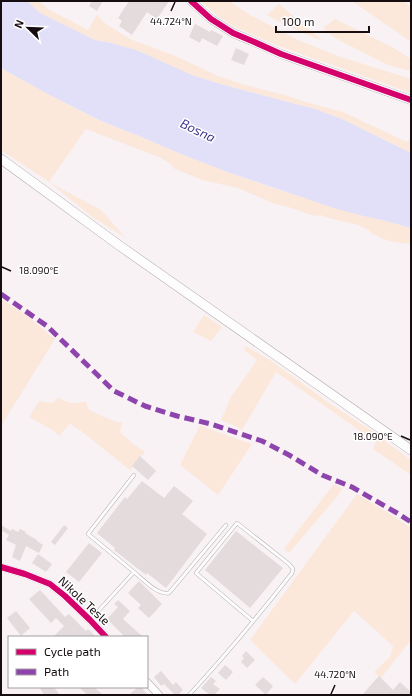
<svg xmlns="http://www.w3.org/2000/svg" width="412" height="696" font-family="'Exo 2',sans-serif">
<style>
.green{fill:#fbe8db}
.water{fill:#e1e0f8}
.building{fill:#e4dbdc}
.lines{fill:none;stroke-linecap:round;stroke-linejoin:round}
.service-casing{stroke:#b0a9ac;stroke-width:4}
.tertiary-casing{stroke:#b0a9ac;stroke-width:8}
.secondary-casing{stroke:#b0a9ac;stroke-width:9}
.primary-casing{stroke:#b0a9ac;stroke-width:10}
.service{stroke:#fefdfe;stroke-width:3}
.tertiary{stroke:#fefdfe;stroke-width:7}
.secondary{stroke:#fefdfe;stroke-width:8}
.primary{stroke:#fefdfe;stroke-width:9}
.quiet{stroke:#8e44ad;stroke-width:5;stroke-dasharray:10 5;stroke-linecap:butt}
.cycleway-casing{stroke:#fff;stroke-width:8}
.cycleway{stroke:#d6006c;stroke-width:6}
.ticks{fill:none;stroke:#160d11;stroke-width:1.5}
.labels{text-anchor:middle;stroke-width:3;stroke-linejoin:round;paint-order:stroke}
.street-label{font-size:12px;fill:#160d11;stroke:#fff}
.water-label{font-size:13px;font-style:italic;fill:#413690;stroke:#fff}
.ticks-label{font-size:10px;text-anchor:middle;fill:#160d11;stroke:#fff;stroke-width:3;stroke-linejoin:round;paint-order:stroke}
</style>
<rect width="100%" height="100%" fill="#f8f2f5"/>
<g class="green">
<polygon points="27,1 39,1 48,9 88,30 97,15 106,24 130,39 173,55 218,76 242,84 288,96 305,102 343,112 407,142 411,136 411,153 342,119 315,109 220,84 192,75 111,43 95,40 40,13"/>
<polygon points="200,1 229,1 250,15 298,40 338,56 411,79 411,93 276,45 235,27 219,17"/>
<polygon points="352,1 404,1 411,7 411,42"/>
<polygon points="278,4 279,4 323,41 300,32 267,15"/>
<polygon points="335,19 394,48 411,59 411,71 388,65 335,38 323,28"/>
<polygon points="1,68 46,93 99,120 139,136 181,154 230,173 264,185 363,216 382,220 411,228 411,244 394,242 383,239 373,234 367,229 358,225 329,218 320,215 314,216 288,207 275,204 238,188 202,180 173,168 172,165 161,158 86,129 49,182 101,210 126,238 91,216 49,182 1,150"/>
<polygon points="1,299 26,315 55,339 1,426"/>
<polygon points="204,315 222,327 211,341 193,332"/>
<polygon points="246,346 273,362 329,403 369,429 411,460 411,475 373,449 376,442 276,372 242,430 235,426 221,420 231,397 257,360 244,350"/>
<polygon points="58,398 71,403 86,402 89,410 116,422 122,422 120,432 133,444 145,452 130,470 80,430 70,424 59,436 54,431 29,417 39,401 52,403"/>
<polygon points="200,425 215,431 252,444 218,495 180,465"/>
<polygon points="334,484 342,488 340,493 289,553 284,549"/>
<polygon points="357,494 395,517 411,528 411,640 381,678 374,672 390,657 393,646 354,611 295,684 250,640"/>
</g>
<polygon class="water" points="1,1 27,1 40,13 95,40 111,43 136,50 192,75 220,84 315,109 342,119 411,153 411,228 382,220 363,216 334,208 230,173 181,154 139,136 99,120 46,93 1,68"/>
<g class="building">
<polygon points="92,1 103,1 97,11 89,6"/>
<polygon points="129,1 169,1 157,19 147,12 132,35 119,26 122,21 118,18"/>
<polygon points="195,24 210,32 211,30 223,36 217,46 202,38 200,43 189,37"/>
<polygon points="236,48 249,54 244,65 231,60"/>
<polygon points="140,456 156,471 148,480 132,466"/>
<polygon points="142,481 164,498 174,486 193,501 182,514 207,534 166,588 147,573 146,575 114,550 115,548 97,533 125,497 127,499"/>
<polygon points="1,525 11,531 12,529 18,532 20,529 26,532 25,533 37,540 37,541 43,545 39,553 26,546 20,561 12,557 16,545 6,540 9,535 1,530"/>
<polygon points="64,525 68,528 55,545 51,542"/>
<polygon points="236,531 283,568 250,608 205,570"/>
<polygon points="89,543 102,553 79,582 66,572"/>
<polygon points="38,554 52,564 46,572 32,563"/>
<polygon points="139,581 162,604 149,618 138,608 141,605 128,593"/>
<polygon points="40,590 65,617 69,614 86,631 88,629 96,637 53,637 64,626 56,618 51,623 29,599"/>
<polygon points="118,600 130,611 123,619 143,637 125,637 107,619 118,607 114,604"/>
<polygon points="16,611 30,628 21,636 7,618"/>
<polygon points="246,651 255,660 247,668 241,662 244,658 242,656"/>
<polygon points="225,665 233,672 226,680 218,673"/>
<polygon points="161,671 173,685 176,682 183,690 178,695 175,695 164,684 161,686 154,677"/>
<polygon points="379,676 393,690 400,682 411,692 411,695 362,695"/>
<polygon points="211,677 216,681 213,684 220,689 214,695 210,695 201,688"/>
<polygon points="263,677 273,686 266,695 255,685"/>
<polygon points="39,687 54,687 60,695 44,695"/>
<polygon points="79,687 94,687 103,695 87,695"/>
<polygon points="138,687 141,687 148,695 129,695"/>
</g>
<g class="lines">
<g class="service-casing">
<g id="service">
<polyline points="134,475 88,534 134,572"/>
<path d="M 90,620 L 134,572 C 144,580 157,595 169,593 L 226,525"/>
<path d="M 189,695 C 225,656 259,615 292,573 L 293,569 L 289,564 L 237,523 L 196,573 L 253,621"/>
</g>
</g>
<g class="tertiary-casing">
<g id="tertiary">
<polyline points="1,567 25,574 50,584 65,596 90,620 106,637"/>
<polyline points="147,682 159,695"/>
</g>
</g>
<g class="secondary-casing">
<polyline id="secondary" points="191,1 211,19 233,33 252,41 281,54 411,100"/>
</g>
<g class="primary-casing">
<polyline id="primary" points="1,159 120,246 411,450"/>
</g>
<use href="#service" class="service"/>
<use href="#tertiary" class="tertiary"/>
<use href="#secondary" class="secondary"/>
<use href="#primary" class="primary"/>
<polyline class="quiet" points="1,294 47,326 114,391 145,406 177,416 211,424 262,441 289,455 322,475 352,487 397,513 411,522"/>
<g class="cycleway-casing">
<g id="cycleway">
<polyline points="191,1 211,19 233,33 252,41 281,54 411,100"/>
<polyline points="1,567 25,574 50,584 65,596 90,620 106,637"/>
</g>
</g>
<use href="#cycleway" class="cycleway"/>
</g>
<path class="ticks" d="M 171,11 L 175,2M 2,267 L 11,271M 401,436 L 410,440M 331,694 L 335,685"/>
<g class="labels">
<g class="street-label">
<text transform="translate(84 601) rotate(43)" y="4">Nikole Tesle</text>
</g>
<g class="water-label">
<text transform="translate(198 130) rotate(26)" y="5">Bosna</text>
</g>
</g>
<g class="ticks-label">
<text x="171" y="25">44.724°N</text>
<text x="39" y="274">18.090°E</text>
<text x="373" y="440">18.090°E</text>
<text x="335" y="678">44.720°N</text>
</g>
<rect width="412" height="696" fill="none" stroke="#160d11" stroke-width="4"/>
<rect x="8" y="636" width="140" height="52" fill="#ffffff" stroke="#a29ea0"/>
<rect x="16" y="649" width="20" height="6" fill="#d6006c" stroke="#a29ea0"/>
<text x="44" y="656" font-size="12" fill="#160d11">Cycle path</text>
<rect x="16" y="669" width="20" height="6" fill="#8e44ad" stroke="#a29ea0"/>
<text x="44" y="676" font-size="12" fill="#160d11">Path</text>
<g transform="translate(28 28) rotate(293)" stroke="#ffffff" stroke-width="3" paint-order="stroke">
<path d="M0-3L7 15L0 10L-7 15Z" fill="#160d11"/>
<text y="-6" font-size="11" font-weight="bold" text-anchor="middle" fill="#160d11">N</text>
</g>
<path d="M276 26v6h93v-6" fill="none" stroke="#160d11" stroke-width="2"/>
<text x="282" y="26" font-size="12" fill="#160d11" stroke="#ffffff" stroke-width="3" paint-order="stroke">100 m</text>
</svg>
